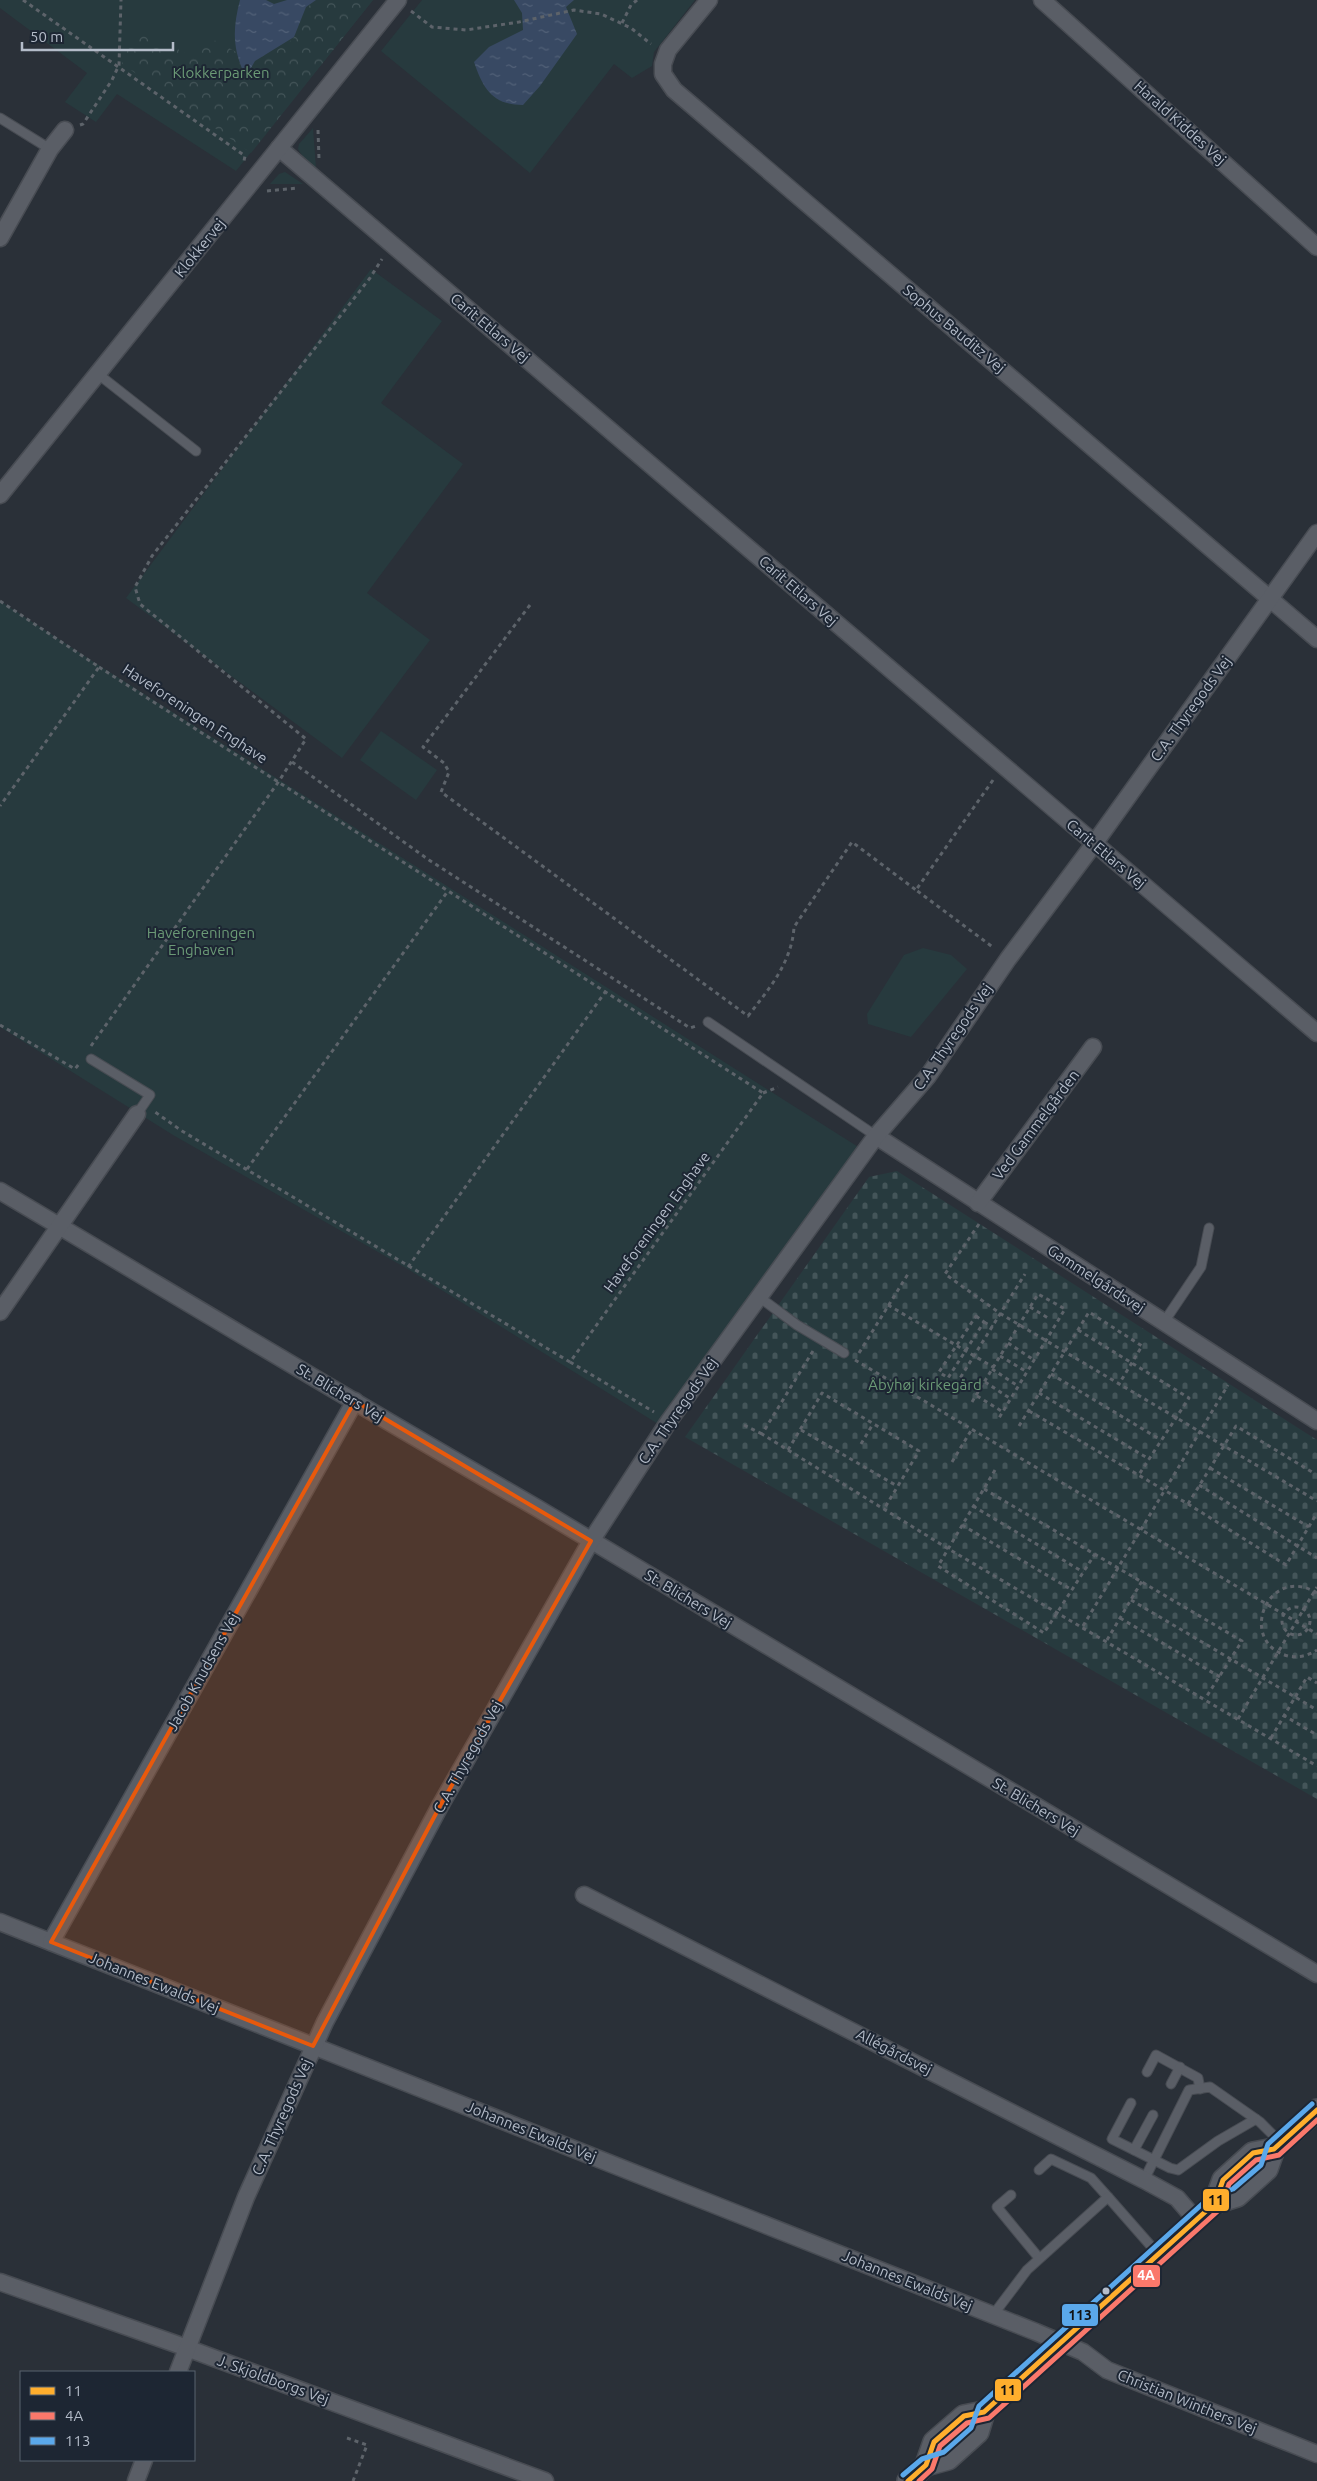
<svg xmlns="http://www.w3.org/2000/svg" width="1317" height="2481" font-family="Ubuntu,sans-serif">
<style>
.green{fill:#273a3e}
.forest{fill:url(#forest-crowns)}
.cemetery{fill:url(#cemetery-stones)}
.water{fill:url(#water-ripples)}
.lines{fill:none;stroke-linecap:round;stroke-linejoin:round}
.service-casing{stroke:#484c53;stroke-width:11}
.minor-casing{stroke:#484c53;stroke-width:19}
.tertiary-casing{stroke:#484c53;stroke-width:24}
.path{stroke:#5d636a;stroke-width:3;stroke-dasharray:4 4;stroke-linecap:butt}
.service{stroke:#5a5e66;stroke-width:9}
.minor{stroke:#5a5e66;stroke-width:16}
.tertiary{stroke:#5a5e66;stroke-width:21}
.bus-1-casing{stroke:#1d2633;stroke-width:9}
.bus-2-casing{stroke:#1d2633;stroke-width:9}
.bus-3-casing{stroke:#1d2633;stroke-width:9}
.bus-1{stroke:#ffae2d;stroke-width:5}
.bus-2{stroke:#fa786b;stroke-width:5}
.bus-3{stroke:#5aa8eb;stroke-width:5}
.marked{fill:#e8590c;fill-opacity:0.2;stroke:#e8590c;stroke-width:4;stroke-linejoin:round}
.bus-dot{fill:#b4bcc9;stroke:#1d2633;stroke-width:2}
.labels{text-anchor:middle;stroke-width:4;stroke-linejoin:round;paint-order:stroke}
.park-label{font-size:15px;fill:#6b9a76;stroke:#1d2633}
.street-label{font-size:15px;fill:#b4bcc9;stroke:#1d2633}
.line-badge{stroke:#1d2633;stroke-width:2}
.badge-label{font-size:14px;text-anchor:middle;font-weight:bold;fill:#fff}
.pale-badge-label{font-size:14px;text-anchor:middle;font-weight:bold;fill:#111}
</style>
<defs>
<pattern id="forest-crowns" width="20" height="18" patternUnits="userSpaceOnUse" patternTransform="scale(1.25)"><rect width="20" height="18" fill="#273a3e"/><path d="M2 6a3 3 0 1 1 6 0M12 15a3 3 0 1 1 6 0" fill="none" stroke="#445559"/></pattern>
<pattern id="cemetery-stones" width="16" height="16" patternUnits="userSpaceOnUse" patternTransform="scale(1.25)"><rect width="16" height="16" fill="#273a3e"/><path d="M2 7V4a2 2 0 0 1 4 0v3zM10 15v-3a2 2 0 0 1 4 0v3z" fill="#445559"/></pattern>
<pattern id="water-ripples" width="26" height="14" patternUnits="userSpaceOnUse" patternTransform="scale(1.25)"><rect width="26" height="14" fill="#384963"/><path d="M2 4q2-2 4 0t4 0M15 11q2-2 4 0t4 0" fill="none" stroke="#526178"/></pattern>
</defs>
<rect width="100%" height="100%" fill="#2a3038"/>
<g class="green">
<polygon points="0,0 373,0 236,171 117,94 96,122 65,102 87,73 0,8"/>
<polygon points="422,0 695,0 654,52 652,66 632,78 614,64 530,173 381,51"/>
<polygon points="313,128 316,168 303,157 298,149 299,144"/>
<polygon points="285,172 303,184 270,184 279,174"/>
<polygon points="371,269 442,321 381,403 463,464 367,593 430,640 342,758 126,598"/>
<polygon points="0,601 100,666 863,1150 663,1427 406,1268 173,1135 0,1027"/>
<polygon points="381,731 437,770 416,800 360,760"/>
<polygon points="923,948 951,955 967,969 911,1037 868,1024 867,1014 904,955"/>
</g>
<path class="forest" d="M 316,0 L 373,0 L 251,153 L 122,64 L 135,31 L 160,39 L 195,59 L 206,40 L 217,41 L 236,52 L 239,63 L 251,71 C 259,52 283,52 294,37 C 306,23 298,13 316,0 Z"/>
<polygon class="cemetery" points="897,1171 1317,1440 1317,1799 685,1437 869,1177"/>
<g class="water">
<path d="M 240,0 L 266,0 L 274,4 L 287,0 L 316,0 L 306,7 L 294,37 L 255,61 L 248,73 L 244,73 C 232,47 233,27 240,0 Z"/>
<path d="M 514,0 L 574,0 L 566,7 L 577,34 L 540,86 L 523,105 C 492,105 483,88 474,62 L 489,47 L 523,30 L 522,13 Z"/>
</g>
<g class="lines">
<g class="service-casing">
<g id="service">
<polyline points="0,118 50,149"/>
<polyline points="98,374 196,451"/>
<polyline points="708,1022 876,1136"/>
<polyline points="91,1059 150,1095 137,1114"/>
<polyline points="759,1297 797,1325 844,1353"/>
<polyline points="1164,1322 1201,1267 1209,1228"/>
<polyline points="1147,2072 1156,2055 1198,2078 1200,2089"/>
<polyline points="1171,2084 1180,2067"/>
<polyline points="1131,2103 1112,2139 1170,2168 1178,2170 1218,2141 1256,2119"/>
<polyline points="1134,2150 1153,2115"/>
<polyline points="1039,2170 1051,2159 1091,2178 1108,2197"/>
<polyline points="1144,2180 1189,2090 1210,2087 1260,2122 1281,2143"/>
<polyline points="1011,2195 997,2207 1039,2258"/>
<polyline points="993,2315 1027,2270 1108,2197 1158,2254"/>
</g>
</g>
<g class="minor-casing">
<g id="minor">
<polyline points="709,0 668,50 663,64 663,74 674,90 1317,639"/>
<polyline points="1042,0 1317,247"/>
<polyline points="279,148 1317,1033"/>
<polyline points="0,238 50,149 65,130"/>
<polyline points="0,495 398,0"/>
<polyline points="876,1136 1317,1421"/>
<path d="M 0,1191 C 179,1297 357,1405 537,1508 L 1317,1974"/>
<polyline points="978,1203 1093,1047"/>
<polyline points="0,1312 137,1114"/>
<polyline points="584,1895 1144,2180 1177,2198 1196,2220"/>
<polyline points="0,1922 1036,2332 1083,2352 1107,2370 1317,2454"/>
<polyline points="51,1942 355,1401"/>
<polyline points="0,2282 176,2344 545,2481"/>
<polyline points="178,2372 246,2197 325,2022 440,1806 591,1541 669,1421 876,1136 928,1076 1008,959 1094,844 1317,533"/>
<polyline points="136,2481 144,2460"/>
</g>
</g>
<g class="tertiary-casing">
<g id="tertiary">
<polyline points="1215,2203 1223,2180 1253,2153 1274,2149"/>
<polyline points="926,2465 934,2442 964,2416 984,2412"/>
<polyline points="908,2481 926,2465 948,2459 978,2432 984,2412 1215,2203 1237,2196 1267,2169 1274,2149 1317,2110"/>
</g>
</g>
<g class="path">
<polyline points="23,0 245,156 244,161"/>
<polyline points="411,11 432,27 466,30 519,22 574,10 601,14 631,28 651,44"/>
<polyline points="622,23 631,5 637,0"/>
<polyline points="80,125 83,124 112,80 119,65 121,0"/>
<polyline points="318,130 319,159"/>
<polyline points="267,191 298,188"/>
<polyline points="0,601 99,667 0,806"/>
<path d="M 530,605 L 423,747 L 444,763 L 449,772 L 441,792 L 748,1016 C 769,989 792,962 794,927 L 852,842 L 916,890"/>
<polyline points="99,667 763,1093 570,1362 182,1131 155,1112"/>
<polyline points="292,762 429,860 690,1028 696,1026"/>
<polyline points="993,780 916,890 994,948"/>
<polyline points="0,1025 75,1069 79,1064"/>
<polyline points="91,1046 279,781 306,739 140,604 135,587 152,556 370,278 382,259"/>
<polyline points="763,1093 778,1087"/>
<polyline points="247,1169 448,891"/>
<polyline points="979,1224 945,1274 1001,1314 1317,1501"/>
<polyline points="408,1267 606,991"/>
<polyline points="888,1305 993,1367"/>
<polyline points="1030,1307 1048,1318"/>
<polygon points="976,1316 984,1322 948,1378 939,1372"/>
<polyline points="984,1322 993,1327"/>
<polyline points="1078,1330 1189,1398 1138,1476"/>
<polyline points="1008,1343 1034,1360"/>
<polyline points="813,1351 762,1434 947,1548 1317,1766"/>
<polyline points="859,1353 908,1274"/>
<polyline points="1000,1356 1027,1372"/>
<polyline points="855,1360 1317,1634"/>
<polyline points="570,1362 654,1412"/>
<polyline points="992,1369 1018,1386"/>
<polyline points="1051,1374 1161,1440"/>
<polyline points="985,1382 1011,1399"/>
<polyline points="952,1391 1025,1274"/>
<polyline points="1039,1393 1149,1459"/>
<polyline points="977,1396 1003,1412"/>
<polyline points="972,1402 1038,1294 1065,1309 999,1418"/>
<polyline points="1029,1411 1188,1504 1286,1565 1317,1513"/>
<polyline points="744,1425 762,1434"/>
<polyline points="1019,1426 1089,1312 1142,1346 1119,1384"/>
<polyline points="801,1430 897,1486"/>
<polyline points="861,1444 873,1424"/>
<polyline points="788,1450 822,1393 919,1451 884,1509"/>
<polyline points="952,1462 972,1429"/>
<polyline points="1210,1468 1309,1527"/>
<polyline points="995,1470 938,1566 1044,1633 1095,1554"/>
<polyline points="1199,1485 1317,1558"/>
<polyline points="984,1489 1242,1641 1205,1699"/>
<polyline points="1188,1504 1236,1426 1312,1472"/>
<polyline points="973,1506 1083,1572"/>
<polyline points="962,1525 1072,1590"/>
<path d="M 1317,1593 C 1268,1563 1236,1642 1288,1656 C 1298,1658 1308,1656 1317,1650"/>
<polyline points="1131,1600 1317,1710"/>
<circle cx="1296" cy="1621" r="14"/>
<polyline points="1120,1618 1220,1677"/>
<polyline points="1083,1626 1228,1385"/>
<polyline points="1107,1640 1142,1581"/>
<polyline points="1283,1715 1317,1735"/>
<polyline points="1238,1719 1317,1587"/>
<polyline points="1271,1738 1307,1677 1317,1683"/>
<polyline points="347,2438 367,2445 353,2481"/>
</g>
<use href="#service" class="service"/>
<use href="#minor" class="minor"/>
<use href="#tertiary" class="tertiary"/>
<g class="bus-1-casing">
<polyline id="bus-1" points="908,2481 926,2465 934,2442 964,2416 984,2412 1215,2203 1223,2180 1253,2153 1274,2149 1317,2110"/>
</g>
<g class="bus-2-casing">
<polyline id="bus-2" points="919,2481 932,2469 940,2446 967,2423 989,2418 1220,2209 1229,2184 1256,2160 1279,2155 1317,2120"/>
</g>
<g class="bus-3-casing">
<polyline id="bus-3" points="903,2475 922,2459 944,2452 971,2428 979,2406 1210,2197 1233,2189 1261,2165 1268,2144 1312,2104"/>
</g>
<use href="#bus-1" class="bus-1"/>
<use href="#bus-2" class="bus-2"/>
<use href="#bus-3" class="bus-3"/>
</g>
<path class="marked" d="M 355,1401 L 591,1541 L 440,1806 L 313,2046 L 51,1942 Z"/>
<circle class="bus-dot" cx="1106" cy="2291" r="4.5"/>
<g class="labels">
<g class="park-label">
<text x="221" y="78">Klokkerparken</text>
<text x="201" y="938">Haveforeningen<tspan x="201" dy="17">Enghaven</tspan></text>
<text x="925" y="1390">Åbyhøj kirkegård</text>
</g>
<g class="street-label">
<text transform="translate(1180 123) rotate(42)" y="5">Harald Kiddes Vej</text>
<text transform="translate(200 248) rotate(-51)" y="5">Klokkervej</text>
<text transform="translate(490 328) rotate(40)" y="5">Carit Etlars Vej</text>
<text transform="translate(954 329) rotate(40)" y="5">Sophus Bauditz Vej</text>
<text transform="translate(798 591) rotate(41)" y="5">Carit Etlars Vej</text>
<text transform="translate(1191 709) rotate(-54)" y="5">C.A. Thyregods Vej</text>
<text transform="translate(195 714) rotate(33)" y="5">Haveforeningen Enghave</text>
<text transform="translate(1106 854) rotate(40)" y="5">Carit Etlars Vej</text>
<text transform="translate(953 1037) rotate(-55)" y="5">C.A. Thyregods Vej</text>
<text transform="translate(1036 1125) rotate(-53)" y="5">Ved Gammelgården</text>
<text transform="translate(657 1222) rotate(-54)" y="5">Haveforeningen Enghave</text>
<text transform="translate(1096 1279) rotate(33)" y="5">Gammelgårdsvej</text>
<text transform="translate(340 1393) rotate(31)" y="5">St. Blichers Vej</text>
<text transform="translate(678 1411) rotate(-55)" y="5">C.A. Thyregods Vej</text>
<text transform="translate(688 1599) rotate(31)" y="5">St. Blichers Vej</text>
<text transform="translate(203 1672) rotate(-61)" y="5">Jacob Knudsens Vej</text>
<text transform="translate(468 1757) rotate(-61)" y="5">C.A. Thyregods Vej</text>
<text transform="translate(1036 1807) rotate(31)" y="5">St. Blichers Vej</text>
<text transform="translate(154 1983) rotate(22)" y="5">Johannes Ewalds Vej</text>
<text transform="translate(894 2052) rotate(27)" y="5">Allégårdsvej</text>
<text transform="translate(282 2117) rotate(-66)" y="5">C.A. Thyregods Vej</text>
<text transform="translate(531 2132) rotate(22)" y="5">Johannes Ewalds Vej</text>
<text transform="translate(907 2281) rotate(22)" y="5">Johannes Ewalds Vej</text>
<text transform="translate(273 2380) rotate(20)" y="5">J. Skjoldborgs Vej</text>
<text transform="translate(1187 2402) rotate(22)" y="5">Christian Winthers Vej</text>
</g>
</g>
<g class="line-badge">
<rect x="1202" y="2188" width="28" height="24" rx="5" fill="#ffae2d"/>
<rect x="1132" y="2264" width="29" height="24" rx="5" fill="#fa786b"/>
<rect x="1061" y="2303" width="38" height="24" rx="5" fill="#5aa8eb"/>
<rect x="994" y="2378" width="28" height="24" rx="5" fill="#ffae2d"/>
</g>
<g class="badge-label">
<text x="1146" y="2280">4A</text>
</g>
<g class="pale-badge-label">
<text x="1216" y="2205">11</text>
<text x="1080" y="2320">113</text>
<text x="1008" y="2395">11</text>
</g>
<rect x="20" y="2371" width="175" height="90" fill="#1d2633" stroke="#59626f"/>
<rect x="30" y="2387" width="25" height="8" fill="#ffae2d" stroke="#59626f"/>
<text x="65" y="2396" font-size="15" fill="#b4bcc9">11</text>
<rect x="30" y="2412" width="25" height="8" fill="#fa786b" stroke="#59626f"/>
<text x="65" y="2421" font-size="15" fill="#b4bcc9">4A</text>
<rect x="30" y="2437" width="25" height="8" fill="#5aa8eb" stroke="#59626f"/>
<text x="65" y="2446" font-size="15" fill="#b4bcc9">113</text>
<path d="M22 42v8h151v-8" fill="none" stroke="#b4bcc9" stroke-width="2.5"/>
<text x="30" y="42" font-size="15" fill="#b4bcc9" stroke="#1d2633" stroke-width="4" paint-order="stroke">50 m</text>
</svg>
